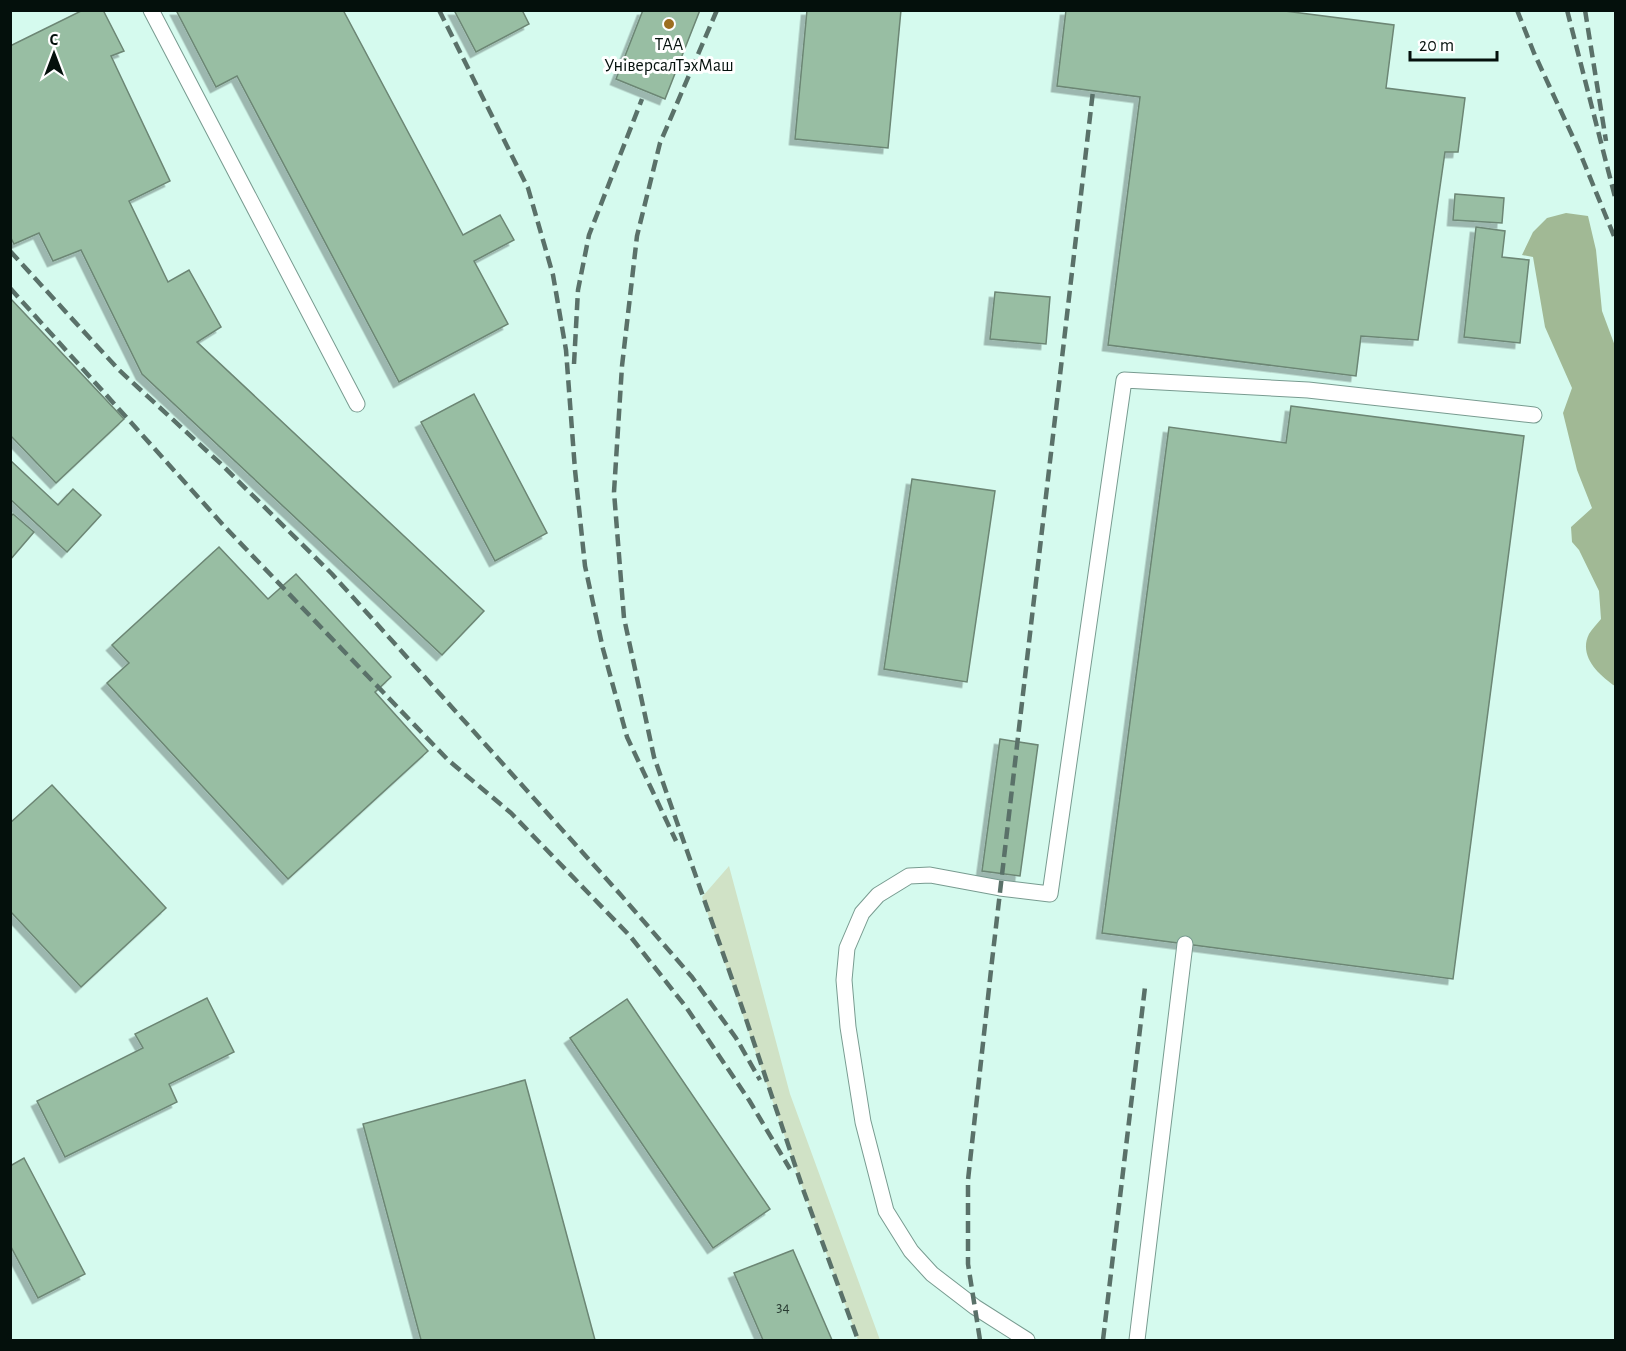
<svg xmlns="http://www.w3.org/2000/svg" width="1626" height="1351" font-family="'Alegreya Sans',sans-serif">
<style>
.green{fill:#d0e2c6}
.forest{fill:#a1b995}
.building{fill:#98bea3;stroke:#6c8674;stroke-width:1.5;filter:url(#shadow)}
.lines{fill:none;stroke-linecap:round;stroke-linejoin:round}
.service-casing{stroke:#789b90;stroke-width:17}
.service{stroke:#fff;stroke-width:15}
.rail{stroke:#5a7169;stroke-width:4.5;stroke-dasharray:12 6;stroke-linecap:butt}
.poi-dot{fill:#9d6e20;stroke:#fff;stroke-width:2}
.labels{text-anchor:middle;stroke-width:6;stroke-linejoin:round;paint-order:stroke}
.number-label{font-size:15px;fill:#293c32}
.poi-label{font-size:18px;fill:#04100c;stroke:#fff}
</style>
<defs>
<filter id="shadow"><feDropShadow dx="-5.5" dy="5.5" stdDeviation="0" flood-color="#0004"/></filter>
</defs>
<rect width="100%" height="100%" fill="#d5faee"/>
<polygon class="green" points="729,866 790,1094 880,1340 858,1340 804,1192 702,897"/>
<path class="forest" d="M 1566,213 L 1588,216 L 1596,250 L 1602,311 L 1615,346 L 1615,686 C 1599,675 1578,656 1589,634 C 1592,629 1597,624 1601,619 L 1599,591 L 1579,550 L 1572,542 L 1571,527 L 1592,508 L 1577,470 L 1563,413 L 1572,388 L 1545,327 L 1533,257 L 1522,255 L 1533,232 L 1547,218 Z"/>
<g class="building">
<polygon points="83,10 103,10 124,51 111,56 170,181 129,201 168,282 189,270 221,327 197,342 484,611 442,655 142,374 81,250 53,261 39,233 14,244 10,236 10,46"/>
<polygon points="176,10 343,10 463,235 500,215 514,240 474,261 508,324 399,382 237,76 216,87"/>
<polygon points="454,10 522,10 529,24 476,52"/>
<polygon points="643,10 700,10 665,99 616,79"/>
<polygon points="807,10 901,10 888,148 795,139"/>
<polygon points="1066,10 1277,10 1394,25 1386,88 1465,98 1458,152 1445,152 1418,340 1361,336 1356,376 1108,345 1140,97 1057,86"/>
<polygon points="1455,194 1504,198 1502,223 1453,220"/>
<polygon points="1476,227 1505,231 1502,257 1529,260 1520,343 1464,337"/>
<polygon points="995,292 1050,297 1046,344 990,339"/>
<polygon points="10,298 124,419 56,483 10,435"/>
<polygon points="474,394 547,533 495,561 421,422"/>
<polygon points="1291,406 1524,436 1453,979 1102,933 1169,427 1286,443"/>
<polygon points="10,460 58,505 73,489 101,515 67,552 10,499"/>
<polygon points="912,479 995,491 967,682 884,669"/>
<polygon points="13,514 34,532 10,560 10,517"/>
<polygon points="219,547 268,599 296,574 391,677 375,692 428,751 288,879 107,683 129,663 112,645"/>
<polygon points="1000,739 1038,745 1020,876 982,871"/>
<polygon points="52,785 166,908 81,987 10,911 10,823"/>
<polygon points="207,998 234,1052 169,1084 177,1102 65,1157 37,1101 143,1048 135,1034"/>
<polygon points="627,999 770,1209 713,1248 570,1038"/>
<polygon points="525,1080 595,1340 421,1340 363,1124"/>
<polygon points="24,1158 85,1274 38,1298 10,1245 10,1166"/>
<polygon points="793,1250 832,1340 763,1340 734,1273"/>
</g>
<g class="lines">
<g class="service-casing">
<g id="service">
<polyline points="151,10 357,404"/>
<polyline points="1027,1340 975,1307 932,1274 911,1251 886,1211 863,1122 848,1027 844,980 847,948 862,913 878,895 909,876 930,875 1000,888 1050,894 1124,380 1308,390 1534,415"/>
<polyline points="1137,1340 1185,944"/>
</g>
</g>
<use href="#service" class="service"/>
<g class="rail">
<polyline points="439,10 528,188 553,275 566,350 575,470 585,566 603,649 627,737 676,841"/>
<polyline points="717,10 660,143 637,236 622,366 614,492 624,618 654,757 744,1013 804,1192 858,1340"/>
<polyline points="1517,10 1534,53 1578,148 1616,241"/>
<polyline points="1567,10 1616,201"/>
<polyline points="1585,10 1606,141"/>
<polyline points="10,251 119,370 221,464 332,574 620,894 692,977 736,1038 760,1080"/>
<polyline points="10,288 225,527 448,760 511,813 630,936 686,1007 749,1100 790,1169"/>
<polyline points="574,364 578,290 589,235 642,99"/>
<polyline points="980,1340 968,1264 968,1180 992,961 1093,91"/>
<polyline points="1103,1340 1145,987"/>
</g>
</g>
<circle class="poi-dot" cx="669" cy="24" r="6"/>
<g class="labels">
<g class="number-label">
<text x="783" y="1312">34</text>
</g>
<g class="poi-label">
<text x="669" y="50">ТАА<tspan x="669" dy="21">УніверсалТэхМаш</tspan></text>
</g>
</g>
<rect width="1626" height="1351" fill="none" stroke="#04100c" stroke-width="24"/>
<g transform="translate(54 54)" stroke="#ffffff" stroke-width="4.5" paint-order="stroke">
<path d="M0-4.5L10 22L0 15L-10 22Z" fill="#04100c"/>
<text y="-9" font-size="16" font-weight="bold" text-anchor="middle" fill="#04100c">С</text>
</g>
<path d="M1410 51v9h87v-9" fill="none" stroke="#04100c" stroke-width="3"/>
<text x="1419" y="51" font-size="18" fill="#04100c" stroke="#ffffff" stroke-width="4.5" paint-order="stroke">20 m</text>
</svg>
